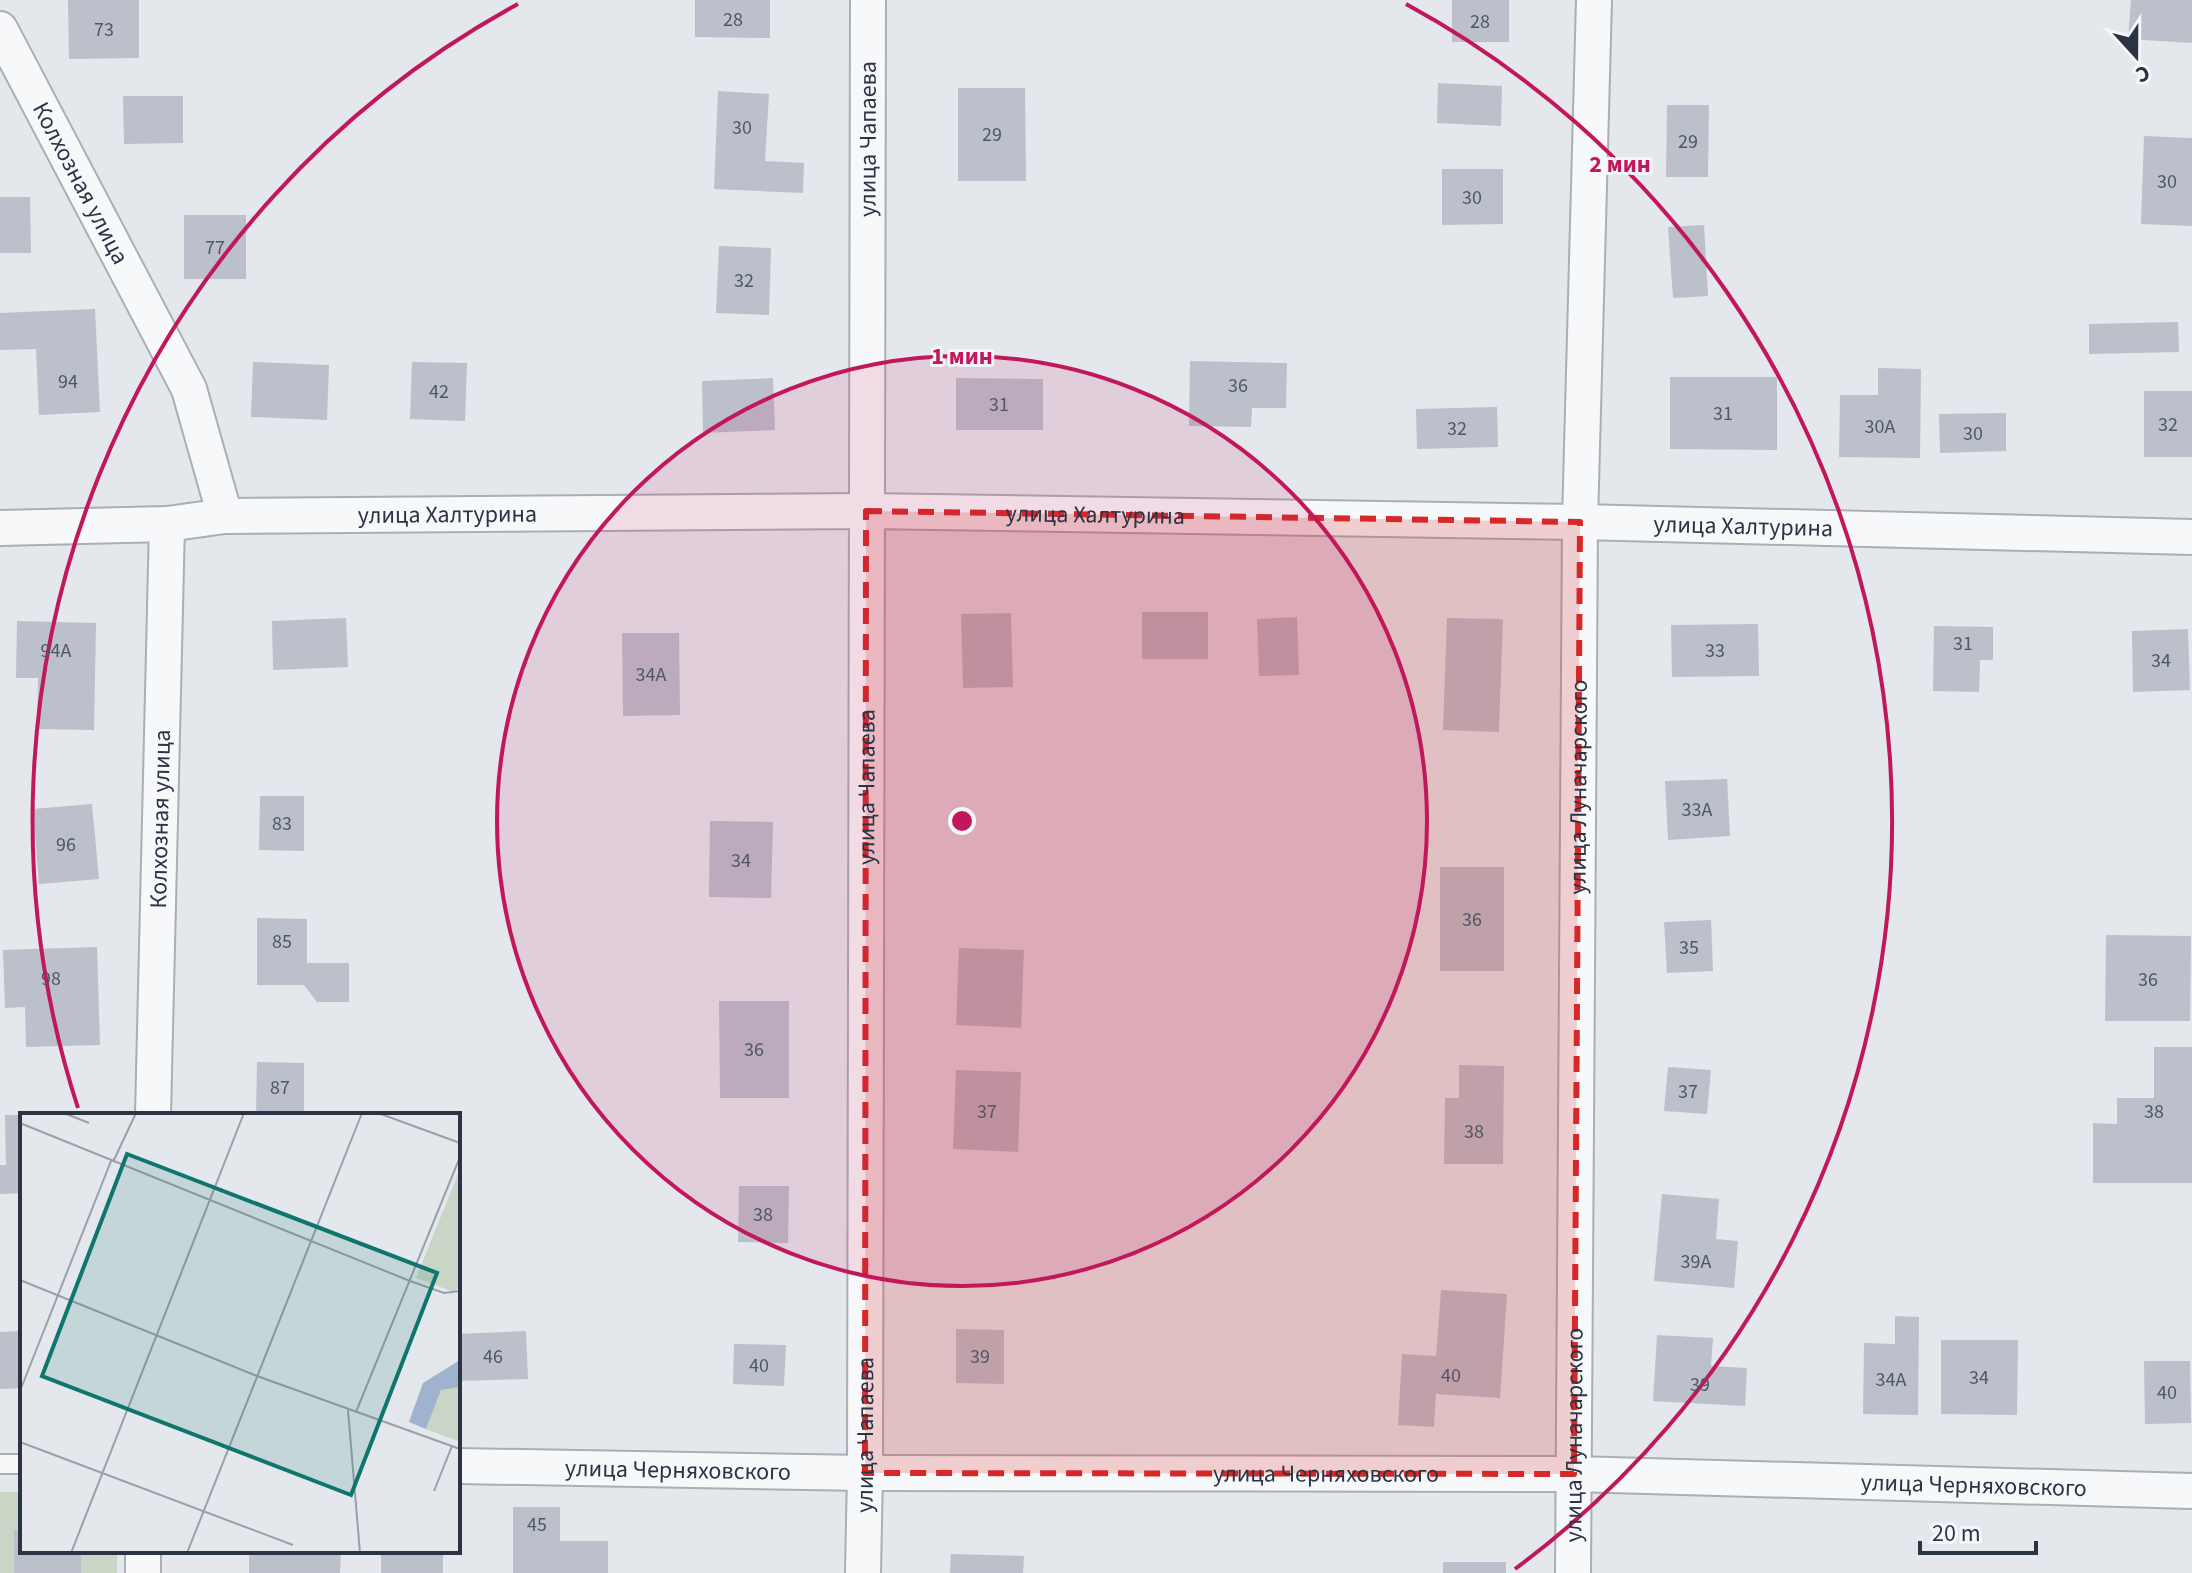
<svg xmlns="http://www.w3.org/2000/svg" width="2192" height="1573" font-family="'Source Sans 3',sans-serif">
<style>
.green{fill:#c9d6c5}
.building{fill:#bbc0ca}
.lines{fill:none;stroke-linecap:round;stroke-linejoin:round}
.lane-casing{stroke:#a9aeb7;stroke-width:22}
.street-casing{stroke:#a9aeb7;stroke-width:38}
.lane{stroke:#f7f8fa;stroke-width:18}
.street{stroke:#f7f8fa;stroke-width:34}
.marked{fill:#d62828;fill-opacity:0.2;stroke:#d62828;stroke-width:6;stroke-dasharray:16 10;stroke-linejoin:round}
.ring{fill:none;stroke:#c2185b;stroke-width:4}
.labels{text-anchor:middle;stroke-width:6;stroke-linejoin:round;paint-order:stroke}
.number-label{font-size:20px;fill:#4f5766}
.street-label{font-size:24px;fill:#2b3445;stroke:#f4f6f9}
.inset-road{fill:none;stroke:#9a9fa9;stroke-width:2}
.view{fill:#0f766e;fill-opacity:0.15;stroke:#0f766e;stroke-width:4}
.inset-edge{fill:none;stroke:#2b3445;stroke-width:4}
.centre{fill:#c2185b;stroke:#f4f6f9;stroke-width:4}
.ring-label{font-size:24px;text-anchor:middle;font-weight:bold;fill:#c2185b;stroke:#f4f6f9;stroke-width:6;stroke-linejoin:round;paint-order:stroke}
</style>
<rect width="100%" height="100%" fill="#e4e7ec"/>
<polygon class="green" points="0,1492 22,1492 22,1551 117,1551 117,1573 0,1573"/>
<g class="building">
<polygon points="68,0 139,0 139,58 69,59"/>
<polygon points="695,0 770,0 770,38 695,37"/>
<rect x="1452" y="0" width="57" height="42"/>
<polygon points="2131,0 2192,0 2192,43 2128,39"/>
<polygon points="1438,83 1502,86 1501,126 1437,123"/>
<polygon points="958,88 1025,88 1026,181 958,181"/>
<polygon points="718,91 769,94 765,161 804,163 803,193 714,189"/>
<polygon points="123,96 183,96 183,143 124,144"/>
<polygon points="1667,105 1709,105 1708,177 1666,177"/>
<polygon points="2144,136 2192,138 2192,226 2141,224"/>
<polygon points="1442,169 1503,169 1503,224 1442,225"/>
<polygon points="0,197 30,197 31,253 0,253"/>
<rect x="184" y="215" width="62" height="64"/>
<polygon points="1704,225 1708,296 1673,298 1668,227"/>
<polygon points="719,246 771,248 769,315 716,313"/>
<polygon points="95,309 100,412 39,415 36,349 0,350 0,313"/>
<polygon points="2178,322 2179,352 2089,354 2089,324"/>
<polygon points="1190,361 1287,363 1286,408 1252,408 1251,427 1189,426"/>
<polygon points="253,362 329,365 327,420 251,417"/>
<polygon points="412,362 467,363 465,421 410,419"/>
<polygon points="1878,368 1921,369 1920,458 1839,457 1840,395 1878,395"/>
<polygon points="1670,377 1777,377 1777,450 1670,449"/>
<polygon points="773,378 775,430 703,433 702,381"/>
<polygon points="956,378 1043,379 1043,430 956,430"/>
<rect x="2144" y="391" width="48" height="66"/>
<polygon points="1497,407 1498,447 1417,449 1416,409"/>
<polygon points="2006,413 2006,451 1940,453 1939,414"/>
<rect x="1142" y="612" width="66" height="47"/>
<polygon points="1011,613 1013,687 963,688 961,614"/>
<polygon points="1297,617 1299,675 1259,676 1257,619"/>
<polygon points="346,618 348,667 273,670 272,621"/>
<polygon points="1447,618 1503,619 1499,732 1443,730"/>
<polygon points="17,621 96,623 94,730 37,729 38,678 16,678"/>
<polygon points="1758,624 1759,676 1672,677 1671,625"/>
<polygon points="1934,626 1993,627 1993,660 1980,660 1979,692 1933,691"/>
<polygon points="2188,629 2190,690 2133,692 2132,631"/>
<polygon points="622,633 679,633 680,715 623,716"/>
<polygon points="1727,779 1730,836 1668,840 1665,781"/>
<polygon points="260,796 304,796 304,851 259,850"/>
<polygon points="92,804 99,879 39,884 33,809"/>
<polygon points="710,821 773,822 771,898 709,897"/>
<rect x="1440" y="867" width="64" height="104"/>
<polygon points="257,918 307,919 307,963 349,963 349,1002 317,1002 304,985 257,985"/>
<polygon points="1711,920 1713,971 1667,973 1664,922"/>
<polygon points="2106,935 2191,936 2190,1021 2105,1021"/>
<polygon points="97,947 100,1045 26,1047 25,1007 5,1008 3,950"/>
<polygon points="959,948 1024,950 1021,1028 956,1025"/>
<polygon points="719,1001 789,1001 789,1098 720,1098"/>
<polygon points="2154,1047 2192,1047 2192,1183 2093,1183 2093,1123 2117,1124 2117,1098 2154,1098"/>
<polygon points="257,1062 304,1063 304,1111 338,1111 338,1115 256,1115"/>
<polygon points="1459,1065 1504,1066 1503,1164 1444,1164 1445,1098 1459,1098"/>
<polygon points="1668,1067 1711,1070 1707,1114 1664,1111"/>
<polygon points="956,1070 1021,1072 1018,1152 953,1149"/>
<polygon points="5,1115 22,1115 22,1193 0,1194 0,1165 6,1165"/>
<polygon points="739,1186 789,1186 788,1243 738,1242"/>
<polygon points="1662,1194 1719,1199 1716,1239 1738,1241 1734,1288 1654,1281"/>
<polygon points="1441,1290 1507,1294 1500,1398 1436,1394 1434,1427 1398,1425 1402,1354 1436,1356"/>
<polygon points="1895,1316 1919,1317 1918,1415 1863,1414 1864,1343 1895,1344"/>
<polygon points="956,1329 1004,1330 1004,1384 956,1383"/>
<polygon points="22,1331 22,1388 0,1389 0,1332"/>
<polygon points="526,1331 528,1379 458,1381 458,1334"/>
<polygon points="1657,1335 1713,1338 1711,1366 1747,1368 1745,1406 1653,1401"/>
<polygon points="1941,1340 2018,1340 2017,1415 1941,1414"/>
<polygon points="734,1344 786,1345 784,1386 733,1384"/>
<polygon points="2144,1361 2190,1361 2191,1423 2145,1424"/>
<polygon points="513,1507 560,1507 560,1541 608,1541 608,1573 513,1573"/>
<polygon points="14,1530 22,1530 22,1551 81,1551 81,1573 14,1573"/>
<polygon points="249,1551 341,1551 340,1573 249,1573"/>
<rect x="381" y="1551" width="62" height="22"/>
<polygon points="951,1554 1024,1556 1023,1573 950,1573"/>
<rect x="1443" y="1562" width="63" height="11"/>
</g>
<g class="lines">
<g class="lane-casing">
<polyline id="lane" points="0,1464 22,1464"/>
</g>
<g class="street-casing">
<g id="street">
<path id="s1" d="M 0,29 L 189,389 L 225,516"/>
<path id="s2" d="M 0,528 L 167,524 L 225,516 L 866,511 L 1580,522 L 2192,537"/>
<path id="s3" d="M 153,1115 L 167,524"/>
<path id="s4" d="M 458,1466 L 865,1473 L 1574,1474 L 2192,1491"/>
<polyline points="143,1573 143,1551"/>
<path id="s5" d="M 863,1573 L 865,1473 L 868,0"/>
<path id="s6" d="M 1573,1573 L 1580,522 L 1594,0"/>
</g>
</g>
<use href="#lane" class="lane"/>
<use href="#street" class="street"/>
</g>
<path class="marked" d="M 866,511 L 1580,522 L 1574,1474 L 865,1473 Z"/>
<circle cx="962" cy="821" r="465" fill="#c2185b" fill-opacity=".12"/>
<g class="ring">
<circle cx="962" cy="821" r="465"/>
<path d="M78 1108A930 930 0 0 1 518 4M1406 4A930 930 0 0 1 1515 1569"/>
</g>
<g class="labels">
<g class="number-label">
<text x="733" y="26">28</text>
<text x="1480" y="28">28</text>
<text x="104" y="36">73</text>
<text x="742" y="134">30</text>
<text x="992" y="141">29</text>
<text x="1688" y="148">29</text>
<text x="2167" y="188">30</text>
<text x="1472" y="204">30</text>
<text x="215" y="254">77</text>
<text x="744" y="287">32</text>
<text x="68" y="388">94</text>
<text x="1238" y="392">36</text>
<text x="439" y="398">42</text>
<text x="999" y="411">31</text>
<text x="1723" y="420">31</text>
<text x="2168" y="431">32</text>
<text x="1880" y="433">30А</text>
<text x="1457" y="435">32</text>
<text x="1973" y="440">30</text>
<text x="1963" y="650">31</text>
<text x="56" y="657">94А</text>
<text x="1715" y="657">33</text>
<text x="2161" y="667">34</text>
<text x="651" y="681">34А</text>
<text x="1697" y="816">33А</text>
<text x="282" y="830">83</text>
<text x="66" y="851">96</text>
<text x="741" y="867">34</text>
<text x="1472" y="926">36</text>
<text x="282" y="948">85</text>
<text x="1689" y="954">35</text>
<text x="51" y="985">98</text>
<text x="2148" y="986">36</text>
<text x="754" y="1056">36</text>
<text x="280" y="1094">87</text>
<text x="1688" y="1098">37</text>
<text x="987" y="1118">37</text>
<text x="2154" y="1118">38</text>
<text x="1474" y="1138">38</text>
<text x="763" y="1221">38</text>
<text x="1696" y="1268">39А</text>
<text x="493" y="1363">46</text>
<text x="980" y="1363">39</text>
<text x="759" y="1372">40</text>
<text x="1451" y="1382">40</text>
<text x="1979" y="1384">34</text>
<text x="1891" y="1386">34А</text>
<text x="1700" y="1391">39</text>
<text x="2167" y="1399">40</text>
<text x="537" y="1531">45</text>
</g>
<g class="street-label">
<text dy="8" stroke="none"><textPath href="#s5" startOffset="1434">улица Чапаева</textPath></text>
<text dy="8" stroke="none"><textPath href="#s1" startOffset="174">Колхозная улица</textPath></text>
<text dy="8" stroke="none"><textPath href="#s2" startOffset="448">улица Халтурина</textPath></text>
<text dy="8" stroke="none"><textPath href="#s2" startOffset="1096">улица Халтурина</textPath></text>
<text dy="8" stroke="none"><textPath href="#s2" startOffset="1744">улица Халтурина</textPath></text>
<text dy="8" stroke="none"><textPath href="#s6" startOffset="786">улица Луначарского</textPath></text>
<text dy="8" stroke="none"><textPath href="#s5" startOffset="786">улица Чапаева</textPath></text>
<text dy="8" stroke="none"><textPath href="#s3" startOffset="296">Колхозная улица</textPath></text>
<text dy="8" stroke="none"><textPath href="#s6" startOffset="138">улица Луначарского</textPath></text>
<text dy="8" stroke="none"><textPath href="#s5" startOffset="138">улица Чапаева</textPath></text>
<text dy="8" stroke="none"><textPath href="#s4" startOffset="220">улица Черняховского</textPath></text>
<text dy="8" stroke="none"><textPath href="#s4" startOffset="868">улица Черняховского</textPath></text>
<text dy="8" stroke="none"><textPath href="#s4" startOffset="1516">улица Черняховского</textPath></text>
</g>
</g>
<g transform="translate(20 1113)">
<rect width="440" height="440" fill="#e4e7ec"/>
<path d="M 440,56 L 440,173 L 434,179 L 396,165 ZM 440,274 L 440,329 L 406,316 L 421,276 Z" fill="#c9d6c5"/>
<path d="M 440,247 L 440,274 L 421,277 L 406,316 L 389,309 L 403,270 Z" fill="#9fb4cc"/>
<path class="inset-road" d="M 44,0 L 69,10M 358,0 L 440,30M 0,10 L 390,168 L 424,180 L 440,178M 93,49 L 116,0M 0,167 L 237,263 L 440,336M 0,278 L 91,48M 328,297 L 340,440M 336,299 L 440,44M 0,329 L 273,432M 414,378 L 432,333M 51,440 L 224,0M 167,440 L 342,0"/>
<path class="view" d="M 107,41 L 417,160 L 331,382 L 22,263 Z"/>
<rect width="440" height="440" class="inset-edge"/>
</g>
<circle cx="962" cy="821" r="12" class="centre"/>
<g class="ring-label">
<text x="1620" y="172">2 мин</text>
<text x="962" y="364">1 мин</text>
</g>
<g transform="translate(2136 56) rotate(159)" stroke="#f4f6f9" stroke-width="6" paint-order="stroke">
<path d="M0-6L14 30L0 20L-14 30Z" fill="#2b3445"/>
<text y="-12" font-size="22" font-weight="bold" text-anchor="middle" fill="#2b3445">С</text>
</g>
<path d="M1920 1541v12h116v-12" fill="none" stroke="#2b3445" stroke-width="4"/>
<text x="1932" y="1541" font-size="24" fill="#2b3445" stroke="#f4f6f9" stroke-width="6" paint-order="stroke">20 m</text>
</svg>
